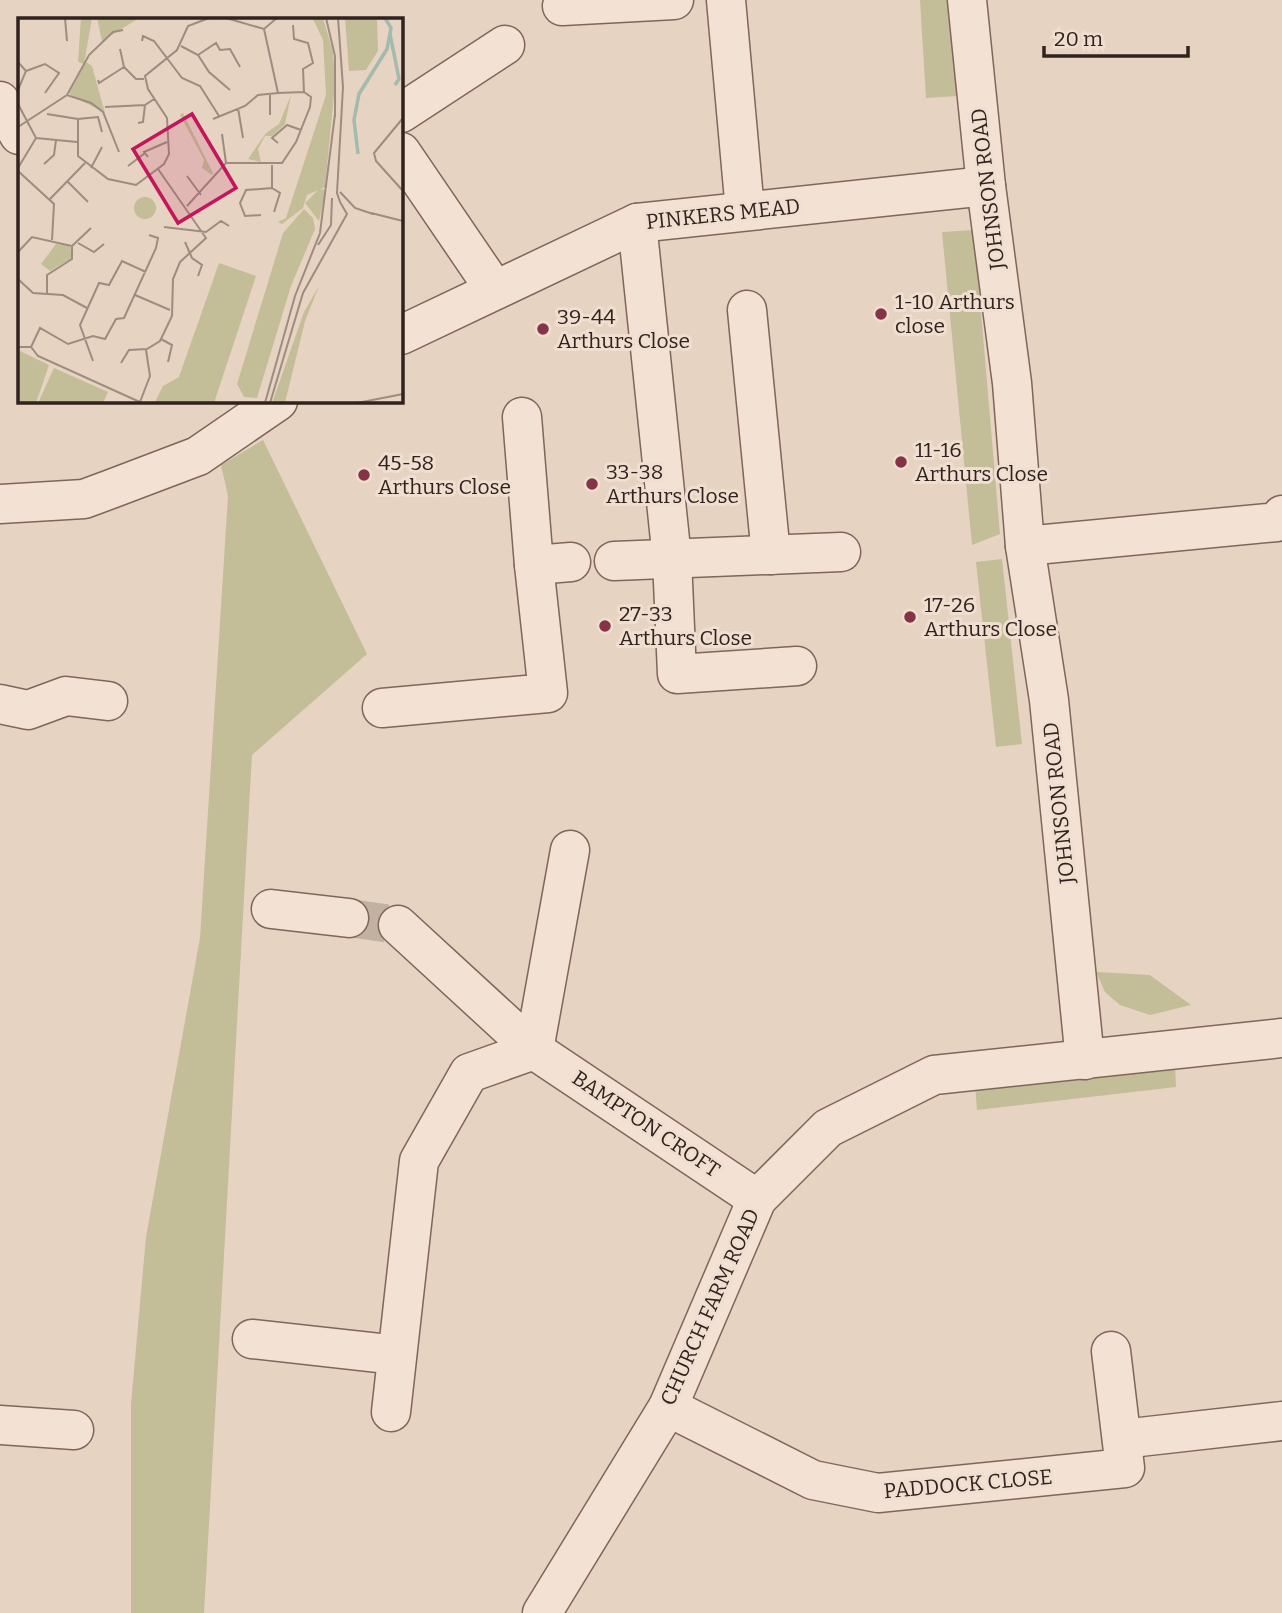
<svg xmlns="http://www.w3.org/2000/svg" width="1282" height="1613" font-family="Bitter,serif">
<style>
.green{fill:#c3be97}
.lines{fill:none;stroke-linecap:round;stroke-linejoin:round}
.minor-tunnel{stroke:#c2b0a1;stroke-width:38;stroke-dasharray:38 19;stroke-linecap:butt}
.minor-casing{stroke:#7f655b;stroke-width:41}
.minor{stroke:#f3e2d4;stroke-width:38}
.poi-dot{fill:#863348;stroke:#f0dfd0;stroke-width:2.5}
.labels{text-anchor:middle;stroke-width:6;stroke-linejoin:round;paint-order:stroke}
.street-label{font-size:21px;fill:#30221e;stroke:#f0dfd0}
.poi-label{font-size:21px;fill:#30221e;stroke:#f0dfd0;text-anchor:start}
.inset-river{fill:none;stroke:#a3baae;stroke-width:3.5}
.inset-road{fill:none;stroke:#9e8c80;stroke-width:2}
.view{fill:#c2185b;fill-opacity:0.15;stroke:#c2185b;stroke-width:3.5}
.inset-edge{fill:none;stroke:#30221e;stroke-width:3.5}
</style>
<rect width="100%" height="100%" fill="#e7d3c2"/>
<g class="green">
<polygon points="920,0 948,0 958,96 926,98"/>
<polygon points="974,230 1000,534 972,545 942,232"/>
<polygon points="263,440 367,654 252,755 204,1613 131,1613 131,1404 146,1237 200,938 228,496 221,465"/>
<polygon points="1002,559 1022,744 996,747 976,562"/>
<polygon points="1096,972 1150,975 1191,1005 1150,1015 1120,1005 1105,992"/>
<polygon points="1175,1064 1176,1087 977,1110 975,1085"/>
</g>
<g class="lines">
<polyline class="minor-tunnel" points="349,918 398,925"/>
<g class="minor-casing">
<g id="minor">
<polyline points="726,0 745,211"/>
<polyline points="967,0 986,186 1012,383 1025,546 1049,700 1085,1060"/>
<polyline points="562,6 674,0"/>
<polyline points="0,101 19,135"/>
<polyline points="401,113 505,45"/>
<polyline points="401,152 495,290"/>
<polyline points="637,223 672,559 677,674 797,666"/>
<polyline points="747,310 771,555"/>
<polyline points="401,335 637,223 986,186"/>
<polyline points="522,417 534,565 571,562"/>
<polyline points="0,504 84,499 111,489 198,456 278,401"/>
<polyline points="1025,546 1277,522 1282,515"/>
<polyline points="614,561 841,552"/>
<polyline points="0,704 28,710 66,696 108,701"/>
<polyline points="382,708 548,693 534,565"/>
<polyline points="271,909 349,918"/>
<polyline points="398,925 534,1050 757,1199"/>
<polyline points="252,1339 397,1355"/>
<polyline points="668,1407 813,1480 878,1493 1125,1468 1111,1351"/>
<polyline points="391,1412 419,1161 469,1073 534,1050 570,850"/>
<polyline points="0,1425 74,1430"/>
<polyline points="1122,1439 1282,1421"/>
<polyline points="542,1613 668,1407 757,1199 828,1128 934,1075 1282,1038"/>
</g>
</g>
<use href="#minor" class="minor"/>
</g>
<g class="poi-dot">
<circle cx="881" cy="314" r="7"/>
<circle cx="543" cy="329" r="7"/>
<circle cx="901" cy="462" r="7"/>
<circle cx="364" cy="475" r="7"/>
<circle cx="592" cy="484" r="7"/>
<circle cx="910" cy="617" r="7"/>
<circle cx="605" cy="626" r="7"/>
</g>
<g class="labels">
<g class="street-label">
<text transform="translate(988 189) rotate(-97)" y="7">JOHNSON ROAD</text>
<text transform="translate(723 214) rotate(-6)" y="7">PINKERS MEAD</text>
<text transform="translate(1059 803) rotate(-96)" y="7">JOHNSON ROAD</text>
<text transform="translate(646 1124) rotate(34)" y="7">BAMPTON CROFT</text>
<text transform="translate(710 1307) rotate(-66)" y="7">CHURCH FARM ROAD</text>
<text transform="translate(968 1484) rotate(-5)" y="7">PADDOCK CLOSE</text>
</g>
<g class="poi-label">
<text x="895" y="309">1-10 Arthurs<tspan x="895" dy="24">close</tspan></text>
<text x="557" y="324">39-44<tspan x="557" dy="24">Arthurs Close</tspan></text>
<text x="915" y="457">11-16<tspan x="915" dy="24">Arthurs Close</tspan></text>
<text x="378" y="470">45-58<tspan x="378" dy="24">Arthurs Close</tspan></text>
<text x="606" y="479">33-38<tspan x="606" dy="24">Arthurs Close</tspan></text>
<text x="924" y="612">17-26<tspan x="924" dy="24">Arthurs Close</tspan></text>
<text x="619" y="621">27-33<tspan x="619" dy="24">Arthurs Close</tspan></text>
</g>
</g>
<g transform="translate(18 18)">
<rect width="385" height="385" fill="#e7d3c2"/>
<path d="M 63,0 L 74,0 L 66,46 L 60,44 ZM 79,0 L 121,0 L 84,23 ZM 288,0 L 305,0 L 315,34 L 317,66 L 307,169 L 289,177 L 285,190 L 264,206 L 260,204 L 268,200 L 308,77 L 305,22 L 295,1 ZM 327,0 L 359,0 L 360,33 L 348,52 L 331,53 ZM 68,44 L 74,48 L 87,95 L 51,76 ZM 273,77 L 267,106 L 254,118 L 247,118 L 240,131 L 243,144 L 230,141 L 248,115 L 261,106 ZM 165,95 L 195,155 L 194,157 L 184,150 L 186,142 L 162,97 ZM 301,171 L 308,172 L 301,203 L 287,185 ZM116 190a11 11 0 1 1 22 0a11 11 0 1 1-22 0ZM 286,191 L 295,200 L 297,211 L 273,268 L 239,380 L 226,379 L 219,366 L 265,215 ZM 38,226 L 52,227 L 54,240 L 32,253 L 23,246 ZM 201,245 L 238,258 L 196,385 L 137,384 L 145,368 L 161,359 ZM 301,268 L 287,303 L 267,385 L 254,385 L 286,294 ZM 0,332 L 31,347 L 18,385 L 0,385 ZM 36,350 L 90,374 L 85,385 L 20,385 Z" fill="#c3be97"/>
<path class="inset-river" d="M 372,16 L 381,61 L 377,67M 340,136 L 336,102 L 341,76 L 369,31 L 373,10 L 367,0"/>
<path class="inset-road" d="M 47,0 L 49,23M 208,0 L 246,11 L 259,0M 308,0 L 317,38 L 317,99M 320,0 L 325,69 L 319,175 L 322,184M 275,7 L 276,21 L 290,25 L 295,45 L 285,51 L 286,74M 246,11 L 260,75 L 286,74M 124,23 L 125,18 L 136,23 L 164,60 L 182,68 L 201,98M 163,28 L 180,37 L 191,54 L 212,72M 102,31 L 106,49 L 118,61 L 126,61M 180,37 L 198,25 L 202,32 L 212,31 L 222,49M 0,44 L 8,53 L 0,72M 8,53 L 27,46 L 41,55 L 27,75M 80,62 L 81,65 L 106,49M 252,75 L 252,97M 49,77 L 71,37 L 95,14 L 105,12M 0,86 L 18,120 L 0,150M 87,89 L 127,87 L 136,81M 220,90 L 225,120M 29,96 L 60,101M 385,100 L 356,135 L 358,143 L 385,173M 195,101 L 227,88 L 240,77 L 260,75M 120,105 L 125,104 L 127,87M 0,109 L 49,77 L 73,85 L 85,94 L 101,134M 84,114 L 80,99 L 60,101 L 60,138 L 90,161 L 118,167 L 146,146 L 151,136 L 149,100 L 130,71 L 127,58 L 159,32 L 170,8 L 191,0M 204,116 L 208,145M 18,120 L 59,124M 260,125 L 254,120 L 269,107 L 283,112M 130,139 L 126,134 L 149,124M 26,146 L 36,137 L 38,122M 110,148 L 127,135M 73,150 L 84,129M 0,153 L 36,186 L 34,222M 169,158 L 183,177M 49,163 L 70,184M 254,170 L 262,175 L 256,194M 322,174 L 337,190 L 355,196M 32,181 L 67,145M 169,188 L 208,145 L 264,145 L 278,124 L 292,89 L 293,79 L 286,74M 353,195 L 385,203M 243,197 L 227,198 L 222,185 L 228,172 L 254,170 L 254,147M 146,209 L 188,214 L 203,203 L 211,208M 167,224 L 174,240 L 184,247 L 180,258M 60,225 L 76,234 L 86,226M 300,227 L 313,207 L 314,180M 54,228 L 73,210M 0,234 L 14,219 L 54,228 L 54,241 L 29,257 L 29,276M 0,261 L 15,275 L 45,277 L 69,290M 117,277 L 152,292M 143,321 L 154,327 L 150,344M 0,329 L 13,329 L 20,338 L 124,385M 13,329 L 22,310 L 50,326 L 75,318 L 87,321 L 98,301 L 106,300 L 138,230 L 140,220 L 131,217M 75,343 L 62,307 L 81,265 L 91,267 L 104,243 L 128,254M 103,345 L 111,332 L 129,331 L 142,323 L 154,298 L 155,261 L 162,244 L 188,220 L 140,151M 122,384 L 132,358 L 128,332M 247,385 L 277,278 L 302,215 L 317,96M 252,385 L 285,275 L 329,196 L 322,184M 339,385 L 385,376"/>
<path class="view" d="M 174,96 L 218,170 L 160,205 L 115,131 Z"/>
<rect width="385" height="385" class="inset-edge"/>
</g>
<path d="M1044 46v10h144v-10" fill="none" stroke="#30221e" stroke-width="3.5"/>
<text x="1054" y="46" font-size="21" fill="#30221e" stroke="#f0dfd0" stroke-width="5" paint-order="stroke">20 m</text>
</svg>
